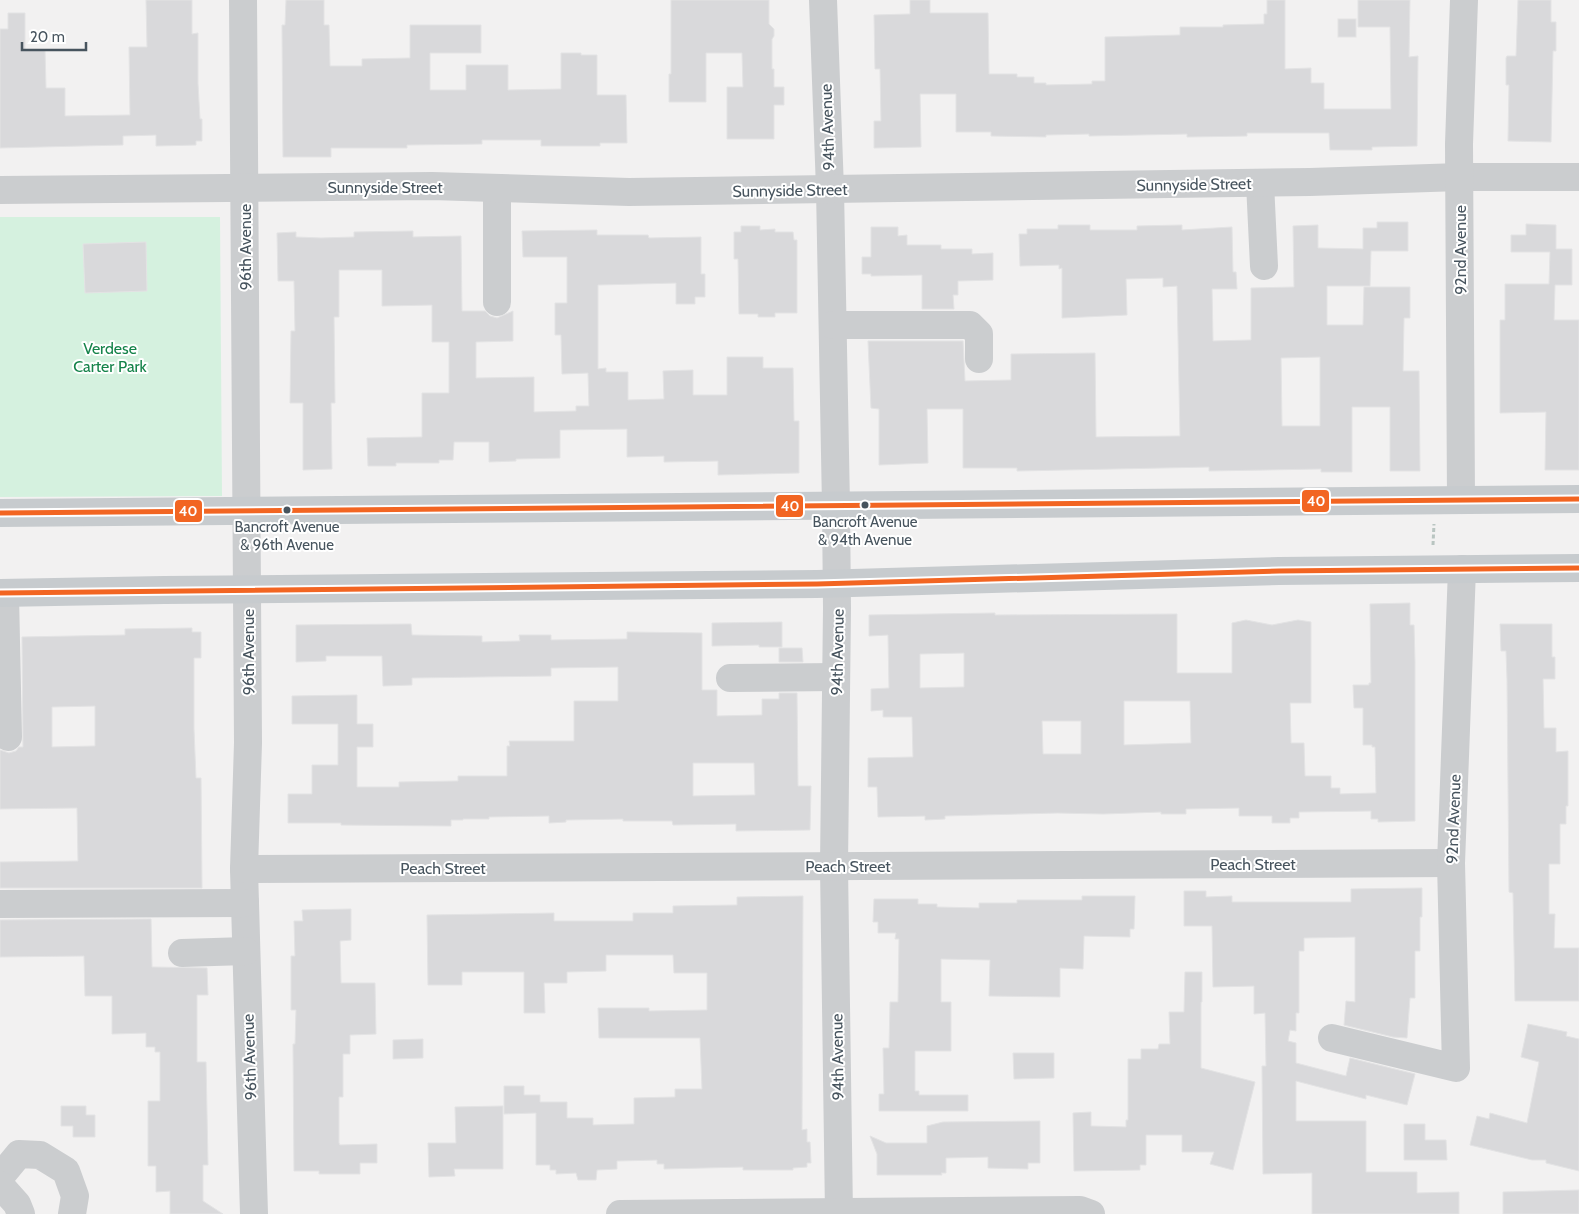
<svg xmlns="http://www.w3.org/2000/svg" width="1579" height="1214" font-family="Cabin,sans-serif">
<style>
.green{fill:#d5f1df}
.building{fill:#d9d9db;stroke:#e3e3e4;fill-rule:evenodd}
.lines{fill:none;stroke-linecap:round;stroke-linejoin:round}
.path{stroke:#b9c5c1;stroke-width:3;stroke-dasharray:4 2.5;stroke-linecap:butt}
.minor{stroke:#cbcdcf;stroke-width:28}
.major{stroke:#c7cbce;stroke-width:28}
.bus-1-casing{stroke:#fff;stroke-width:9}
.bus-1{stroke:#f26522;stroke-width:5}
.bus-dot{fill:#47545e;stroke:#fff;stroke-width:2}
.labels{text-anchor:middle;stroke-width:4;stroke-linejoin:round;paint-order:stroke}
.bus-label{font-size:15px;fill:#47545e;stroke:#fff}
.street-label{font-size:16px;fill:#47545e;stroke:#fff}
.park-label{font-size:16px;fill:#15834a;stroke:#fff}
.line-badge{stroke:#fff;stroke-width:2}
.badge-label{font-size:14px;text-anchor:middle;font-weight:bold;fill:#fff}
</style>
<rect width="100%" height="100%" fill="#f2f1f1"/>
<polygon class="green" points="0,217 220,217 222,496 0,497"/>
<g class="building">
<polygon points="146,0 192,0 192,34 198,33 198,84 200,119 202,119 202,141 196,141 196,145 156,146 156,135 123,136 123,145 0,148 0,29 8,29 8,13 25,13 25,50 45,50 46,88 65,88 65,116 130,115 129,47 147,47"/>
<polygon points="286,0 324,0 324,25 329,25 330,66 362,66 362,59 410,58 410,25 481,25 481,53 430,53 430,90 466,90 466,65 508,65 508,90 561,89 561,53 581,53 581,55 597,55 597,95 626,95 627,143 600,143 600,146 541,146 541,140 482,140 482,144 407,145 407,148 331,148 331,157 283,157 282,25 285,25"/>
<polygon points="671,0 769,0 769,24 774,29 774,36 772,39 772,69 774,69 774,87 784,87 784,105 774,105 774,139 727,139 727,87 743,87 742,53 706,53 706,102 669,102 669,74 671,74"/>
<polygon points="910,0 930,0 930,13 988,13 989,74 1017,74 1017,77 1034,77 1034,83 1046,83 1046,85 1092,84 1092,81 1105,81 1105,37 1180,35 1180,27 1223,27 1223,25 1264,24 1264,14 1267,14 1267,0 1285,0 1285,69 1311,68 1311,83 1324,83 1324,109 1391,109 1390,27 1358,27 1358,0 1410,0 1409,57 1418,56 1417,146 1372,147 1372,150 1330,150 1329,133 1247,133 1247,136 1187,137 1187,134 1089,136 1089,134 1046,135 1046,137 991,136 991,132 956,132 956,94 920,94 921,147 874,148 874,121 881,121 880,69 875,69 874,15 910,14"/>
<polygon points="1518,0 1551,0 1551,22 1556,22 1556,51 1553,51 1551,142 1508,141 1509,85 1506,85 1506,58 1507,56 1516,56"/>
<rect x="1338" y="19" width="18" height="18"/>
<path d="M 1377,222 L 1408,222 L 1408,251 L 1371,251 L 1370,286 L 1327,286 L 1327,325 L 1363,325 L 1364,287 L 1410,287 L 1410,318 L 1404,318 L 1403,371 L 1419,371 L 1420,471 L 1390,471 L 1390,407 L 1352,407 L 1352,472 L 1321,472 L 1321,469 L 1209,471 L 1209,467 L 1017,471 L 1017,468 L 963,468 L 963,409 L 927,409 L 928,463 L 879,465 L 879,409 L 871,408 L 868,341 L 963,341 L 965,381 L 1011,380 L 1011,354 L 1095,353 L 1096,437 L 1180,436 L 1177,286 L 1163,287 L 1163,278 L 1126,279 L 1127,315 L 1062,318 L 1062,268 L 1059,269 L 1059,265 L 1020,266 L 1019,234 L 1027,234 L 1027,229 L 1058,229 L 1058,225 L 1090,225 L 1090,230 L 1137,230 L 1137,226 L 1182,225 L 1182,230 L 1232,227 L 1233,272 L 1236,272 L 1237,289 L 1212,289 L 1213,341 L 1251,340 L 1251,288 L 1294,287 L 1293,226 L 1318,225 L 1318,248 L 1363,249 L 1363,228 L 1377,228 ZM 1320,357 L 1320,426 L 1282,426 L 1281,358 Z"/>
<polygon points="1526,224 1556,225 1556,249 1572,249 1572,285 1555,285 1554,320 1579,320 1579,470 1545,470 1546,412 1500,413 1500,320 1505,320 1505,284 1549,284 1550,252 1511,252 1511,235 1526,235"/>
<polygon points="741,226 760,226 760,230 775,229 775,232 793,232 794,240 797,240 797,313 775,313 775,317 758,317 758,314 739,314 738,259 734,259 734,232 741,232"/>
<polygon points="871,227 898,227 898,236 907,235 907,245 941,245 941,249 972,249 972,254 993,253 993,280 958,281 958,295 953,295 954,309 922,309 922,275 871,276 871,274 862,274 862,257 871,257"/>
<polygon points="597,230 597,235 648,235 649,238 701,237 701,274 705,274 705,297 695,297 695,304 676,304 676,283 598,285 598,369 606,368 606,372 628,372 628,400 664,399 663,371 693,370 693,395 727,395 727,357 763,357 763,368 793,368 794,421 799,421 799,473 718,475 718,461 664,462 664,456 627,457 627,429 560,430 560,458 516,459 516,461 489,462 489,442 454,442 453,460 439,460 439,463 396,463 396,466 368,466 367,438 422,437 422,393 449,393 449,342 432,342 432,305 382,306 382,270 339,270 339,317 334,317 335,403 331,403 332,469 303,470 303,403 290,403 291,331 295,331 294,281 278,281 277,233 296,232 296,237 321,238 354,237 354,232 413,231 413,237 461,236 462,311 485,311 490,316 497,318 513,311 513,341 476,342 476,378 534,377 534,412 576,411 576,406 589,406 588,373 562,374 561,335 555,335 555,303 567,303 567,257 523,257 522,231"/>
<polygon points="146,242 147,291 85,293 83,244"/>
<path d="M 1410,603 L 1410,625 L 1414,625 L 1415,663 L 1415,821 L 1378,822 L 1378,819 L 1371,819 L 1371,811 L 1299,812 L 1299,818 L 1290,818 L 1290,823 L 1272,823 L 1272,816 L 1239,816 L 1239,808 L 1186,809 L 1186,814 L 1161,814 L 1161,812 L 1103,814 L 1058,813 L 945,816 L 945,819 L 925,820 L 925,816 L 878,817 L 877,787 L 868,787 L 868,758 L 913,757 L 912,717 L 883,717 L 883,710 L 871,711 L 871,689 L 889,688 L 888,635 L 869,636 L 869,615 L 995,613 L 995,615 L 1177,614 L 1177,673 L 1232,673 L 1232,623 L 1246,620 L 1272,625 L 1298,620 L 1311,622 L 1311,703 L 1290,703 L 1291,743 L 1304,743 L 1305,776 L 1331,776 L 1331,788 L 1340,788 L 1340,794 L 1376,793 L 1375,747 L 1372,747 L 1372,745 L 1363,745 L 1363,708 L 1354,708 L 1353,685 L 1369,685 L 1369,683 L 1371,683 L 1370,604 ZM 964,653 L 964,687 L 920,688 L 920,654 ZM 1124,701 L 1190,701 L 1191,743 L 1124,745 ZM 1042,721 L 1081,721 L 1081,754 L 1043,754 Z"/>
<polygon points="782,622 782,647 759,647 759,645 712,646 712,623"/>
<path d="M 411,624 L 412,635 L 482,636 L 482,642 L 520,641 L 519,635 L 551,635 L 551,640 L 627,639 L 627,632 L 702,633 L 702,690 L 717,690 L 717,716 L 762,715 L 762,699 L 779,699 L 779,693 L 797,693 L 798,786 L 811,786 L 810,830 L 736,831 L 736,824 L 673,825 L 672,821 L 623,821 L 623,819 L 566,820 L 566,822 L 549,823 L 549,816 L 489,817 L 489,819 L 463,819 L 463,820 L 451,820 L 451,826 L 341,825 L 341,823 L 288,823 L 288,794 L 312,794 L 312,765 L 338,765 L 338,724 L 292,724 L 292,696 L 357,695 L 357,724 L 373,724 L 373,747 L 357,747 L 357,787 L 399,787 L 399,782 L 458,781 L 458,776 L 507,776 L 507,746 L 510,746 L 509,741 L 574,741 L 574,701 L 618,701 L 618,667 L 551,668 L 551,676 L 412,678 L 412,685 L 383,686 L 382,656 L 326,656 L 326,661 L 296,662 L 296,625 ZM 693,763 L 754,763 L 755,795 L 693,796 Z"/>
<polygon points="1500,624 1552,624 1552,657 1555,657 1555,679 1543,679 1544,728 1556,728 1556,752 1568,751 1568,806 1566,806 1566,824 1560,824 1560,864 1549,864 1549,914 1555,914 1554,948 1579,948 1579,1001 1515,1001 1513,893 1509,892 1507,679 1506,651 1501,651"/>
<path d="M 192,628 L 192,632 L 201,632 L 201,658 L 194,658 L 194,729 L 196,778 L 201,778 L 202,888 L 0,888 L 0,862 L 78,861 L 77,808 L 0,809 L 0,750 L 9,753 L 16,751 L 19,747 L 23,747 L 22,637 L 125,635 L 125,629 ZM 95,706 L 95,746 L 52,747 L 52,707 Z"/>
<polygon points="779,648 802,648 803,662 779,662"/>
<polygon points="1422,888 1422,917 1420,917 1420,951 1415,951 1415,998 1410,998 1407,1038 1393,1037 1344,1025 1346,1001 1355,1002 1355,937 1304,938 1304,951 1299,951 1299,1013 1296,1013 1296,1031 1290,1030 1288,1041 1296,1043 1296,1063 1346,1076 1350,1058 1415,1074 1407,1105 1366,1095 1366,1099 1296,1081 1296,1121 1366,1121 1366,1172 1417,1172 1417,1193 1459,1192 1459,1214 1312,1214 1312,1173 1263,1174 1262,1066 1266,1066 1265,1013 1254,1014 1254,986 1213,987 1212,926 1184,926 1184,891 1206,891 1206,897 1232,896 1232,902 1351,902 1351,889"/>
<polygon points="803,896 802,1130 807,1129 807,1142 810,1142 811,1163 807,1163 807,1167 793,1168 793,1170 743,1170 743,1167 664,1169 664,1164 657,1164 657,1160 617,1161 617,1169 597,1170 596,1180 578,1180 576,1173 556,1174 556,1170 550,1170 550,1165 536,1165 536,1113 504,1114 504,1086 524,1086 524,1095 540,1095 540,1102 567,1102 567,1118 593,1118 593,1125 634,1124 634,1098 675,1097 675,1089 702,1089 700,1038 599,1038 598,1008 649,1008 649,1011 707,1010 707,973 674,973 673,955 606,955 606,971 567,972 567,983 544,983 545,1013 524,1013 524,972 462,972 462,985 428,985 427,915 554,913 554,921 633,921 633,913 673,913 673,906 737,905 737,897"/>
<polygon points="1082,896 1135,896 1134,929 1130,929 1130,937 1084,936 1083,969 1060,968 1060,997 989,996 990,960 941,959 941,1002 951,1002 951,1051 915,1051 915,1091 919,1091 919,1095 968,1095 968,1111 879,1111 879,1094 884,1094 883,1048 889,1048 890,1002 898,1002 899,939 895,939 896,933 878,933 878,922 873,922 874,899 918,899 918,904 937,904 937,907 979,908 979,903 1017,903 1017,900 1082,900"/>
<polygon points="351,909 351,940 340,941 341,983 375,983 376,1034 350,1035 350,1054 343,1054 343,1097 339,1097 339,1143 340,1145 377,1144 377,1163 360,1163 360,1174 319,1174 319,1171 294,1171 293,1044 295,1044 296,1010 291,1010 291,956 295,956 294,921 303,921 302,910"/>
<polygon points="151,919 152,967 207,968 208,995 197,995 197,1062 206,1062 208,1165 203,1165 203,1201 223,1214 170,1214 170,1191 156,1192 156,1166 148,1166 148,1101 160,1101 160,1052 155,1052 155,1047 146,1047 146,1033 112,1034 112,996 85,996 84,956 0,957 0,920"/>
<polygon points="1185,972 1202,972 1202,1002 1201,1002 1201,1068 1255,1082 1233,1170 1210,1164 1214,1152 1182,1152 1182,1135 1146,1135 1146,1165 1140,1165 1140,1170 1074,1171 1073,1113 1091,1112 1091,1126 1126,1127 1126,1120 1128,1120 1128,1059 1141,1059 1141,1049 1158,1049 1159,1044 1170,1044 1169,1012 1184,1012"/>
<polygon points="1528,1024 1567,1032 1566,1036 1579,1039 1579,1171 1546,1163 1546,1160 1532,1160 1470,1145 1477,1116 1489,1119 1490,1113 1527,1123 1539,1062 1521,1057"/>
<polygon points="423,1039 423,1058 393,1059 393,1040"/>
<polygon points="1013,1053 1054,1053 1054,1078 1014,1079"/>
<polygon points="61,1106 86,1106 86,1115 95,1115 95,1137 73,1137 73,1126 61,1126"/>
<polygon points="503,1106 503,1169 454,1169 455,1176 429,1177 428,1143 456,1143 455,1107"/>
<polygon points="1040,1121 1040,1163 1028,1163 1028,1169 988,1168 988,1157 946,1158 946,1173 941,1173 942,1175 877,1175 877,1154 870,1136 886,1143 927,1143 927,1126 943,1122"/>
<polygon points="1404,1124 1425,1124 1425,1140 1446,1140 1447,1160 1404,1160"/>
<polygon points="1579,1190 1579,1214 1503,1214 1503,1192"/>
</g>
<g class="lines">
<polyline class="path" points="1433,545 1434,524"/>
<g class="minor">
<polyline points="243,0 248,743 244,869 254,1214"/>
<polyline points="823,0 830,189 836,506 837,608 834,866 839,1214"/>
<polyline points="1260,183 1264,266"/>
<polyline points="497,188 497,302"/>
<polyline points="0,190 432,186 629,192 1310,182 1460,177 1579,177"/>
<polyline points="833,325 970,325 979,334 979,359"/>
<polyline points="1461,500 1459,144 1464,0"/>
<polyline points="5,594 8,737"/>
<polyline points="730,678 836,677"/>
<polyline points="244,869 1451,863"/>
<polyline points="0,904 245,903"/>
<polyline points="182,953 246,951"/>
<polyline points="1332,1038 1456,1068 1451,863 1462,569"/>
<polyline points="0,1177 19,1154 40,1155 66,1171 75,1196 72,1214"/>
<polyline points="0,1185 17,1204 21,1214"/>
<polyline points="620,1214 1080,1210 1091,1214"/>
</g>
<g class="major">
<polyline points="0,513 1579,499"/>
<polyline points="0,593 164,590 817,584 1279,571 1579,568"/>
</g>
<g class="bus-1-casing">
<g id="bus-1">
<polyline points="0,513 1579,499"/>
<polyline points="0,593 817,584 1279,571 1579,568"/>
</g>
</g>
<use href="#bus-1" class="bus-1"/>
</g>
<g class="bus-dot">
<circle cx="865" cy="505" r="4.5"/>
<circle cx="287" cy="510" r="4.5"/>
</g>
<g class="labels">
<g class="bus-label">
<text x="865" y="527">Bancroft Avenue<tspan x="865" dy="18">&amp; 94th Avenue</tspan></text>
<text x="287" y="532">Bancroft Avenue<tspan x="287" dy="18">&amp; 96th Avenue</tspan></text>
</g>
<g class="street-label">
<text transform="translate(827 127) rotate(-92)" y="6">94th Avenue</text>
<text transform="translate(1194 184) rotate(-1)" y="6">Sunnyside Street</text>
<text x="385" y="193">Sunnyside Street</text>
<text transform="translate(790 190) rotate(-1)" y="6">Sunnyside Street</text>
<text transform="translate(245 247) rotate(-90)" y="6">96th Avenue</text>
<text transform="translate(1460 250) rotate(-90)" y="6">92nd Avenue</text>
<text transform="translate(248 652) rotate(-90)" y="6">96th Avenue</text>
<text transform="translate(837 652) rotate(-89)" y="6">94th Avenue</text>
<text transform="translate(1453 819) rotate(-88)" y="6">92nd Avenue</text>
<text x="1253" y="870">Peach Street</text>
<text x="848" y="872">Peach Street</text>
<text x="443" y="874">Peach Street</text>
<text transform="translate(249 1057) rotate(-92)" y="6">96th Avenue</text>
<text transform="translate(837 1057) rotate(-91)" y="6">94th Avenue</text>
</g>
<g class="park-label">
<text x="110" y="354">Verdese<tspan x="110" dy="18">Carter Park</tspan></text>
</g>
</g>
<g class="line-badge">
<rect x="1301" y="489" width="29" height="24" rx="5" fill="#f26522"/>
<rect x="775" y="494" width="29" height="24" rx="5" fill="#f26522"/>
<rect x="174" y="499" width="29" height="24" rx="5" fill="#f26522"/>
</g>
<g class="badge-label">
<text x="1316" y="506">40</text>
<text x="790" y="511">40</text>
<text x="188" y="516">40</text>
</g>
<path d="M22 42v8h64v-8" fill="none" stroke="#47545e" stroke-width="2.5"/>
<text x="30" y="42" font-size="15" fill="#47545e" stroke="#ffffff" stroke-width="4" paint-order="stroke">20 m</text>
</svg>
